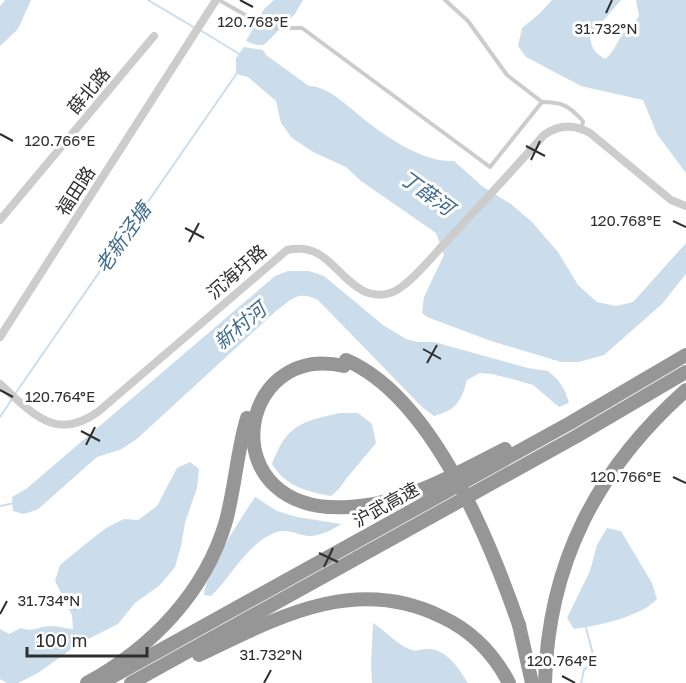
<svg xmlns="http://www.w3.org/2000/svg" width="686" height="683" font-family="'Golos Text','Noto Sans SC',sans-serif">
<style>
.water{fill:#cbddeb}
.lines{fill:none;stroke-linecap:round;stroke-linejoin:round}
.stream{stroke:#cbddeb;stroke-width:2}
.service{stroke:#ccc;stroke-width:4}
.minor{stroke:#ccc;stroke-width:8}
.motorway{stroke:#969696;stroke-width:14}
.motorway-bridge{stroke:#969696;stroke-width:14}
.ticks{fill:none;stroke:#2f2f2f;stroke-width:2}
.labels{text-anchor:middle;stroke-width:6;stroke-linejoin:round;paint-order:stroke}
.street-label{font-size:18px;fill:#2f2f2f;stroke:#fff}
.water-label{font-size:20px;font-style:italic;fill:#406c8f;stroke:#fff}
.ticks-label{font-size:15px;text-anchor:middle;fill:#2f2f2f;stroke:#fff;stroke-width:6;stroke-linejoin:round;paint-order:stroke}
</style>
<rect width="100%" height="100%" fill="#fff"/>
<g class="water">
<polygon points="5,0 31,0 18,29 0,46 0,6"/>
<polygon points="274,0 303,0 295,14 264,45 256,45 246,41 264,9"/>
<path d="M 552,0 L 621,0 L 590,36 C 591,48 595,53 605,59 C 616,51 617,39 626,30 C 631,24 635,23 639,16 L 636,0 L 686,0 L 686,173 L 657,134 L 643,100 L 581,86 L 526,57 L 518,46 L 522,28 L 539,14 Z"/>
<path d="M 244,47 L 263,50 L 266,55 L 309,86 C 329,87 345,104 360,116 C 383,135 423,163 454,161 L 482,186 L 511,204 L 532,222 L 558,252 L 578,285 L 597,302 L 616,306 L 633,302 L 686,243 L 686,274 L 662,304 L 604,355 L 579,362 L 561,362 L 491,341 L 427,317 L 422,313 L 424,297 L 444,255 L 436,233 L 361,181 L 346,167 L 313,152 L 292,138 L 281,123 L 276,101 L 248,77 L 236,74 L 236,58 Z"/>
<path d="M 288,271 L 309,271 L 324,276 L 383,325 L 406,339 L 418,342 L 434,342 L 528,368 L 548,371 L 558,380 L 565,391 L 569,403 L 559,407 L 533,385 L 512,379 L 492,374 L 480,373 L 467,380 C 461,402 456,410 434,416 L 422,407 L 318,300 C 298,290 292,299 276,311 L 138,438 L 122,449 L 97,457 L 37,510 L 23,514 L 13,511 L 12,497 L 26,489 L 275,276 Z"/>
<path d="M 339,413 L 358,413 L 372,424 L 376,443 L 346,479 L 339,489 L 331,496 C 306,491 286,487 272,464 C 287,425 300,422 339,413 Z"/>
<path d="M 190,462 L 199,469 L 197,488 L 185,523 L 181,546 L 175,567 L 160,585 L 135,603 L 118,624 L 80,643 L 38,673 L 18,683 L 7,683 L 0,679 L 0,629 L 9,634 L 21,628 C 33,633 41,625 52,626 C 60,626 65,629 73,629 L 72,615 L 55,581 L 60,565 L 88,542 L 106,528 L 124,519 L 138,520 L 157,506 L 177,468 Z"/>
<path d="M 255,497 L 277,511 L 297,517 L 341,524 C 332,530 322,535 311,536 C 298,536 287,527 274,533 C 246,545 232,576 211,596 L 204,595 C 207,569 240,520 255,497 Z"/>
<path d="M 607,528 L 621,531 L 652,583 L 657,599 C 641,617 597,626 574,629 L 567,618 L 590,571 L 597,545 Z"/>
<path d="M 373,623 C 386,631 398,646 412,650 C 418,652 425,648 431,649 C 449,652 459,669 468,683 L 372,683 L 371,664 Z"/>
</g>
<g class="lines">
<g class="stream">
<polyline points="148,0 195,28"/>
<polyline points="200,30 241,55"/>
<polyline points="15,394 237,73"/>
<polyline points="0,417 12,399"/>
<polyline points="0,506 15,503"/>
<polyline points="581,683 584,670 594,658 586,628"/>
</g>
<g class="service">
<path d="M 219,0 L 268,28 L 302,28 L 490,167 L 542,102 C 563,102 569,106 583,121 L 582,128"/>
<polyline points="445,0 468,21 507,75 542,102"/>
</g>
<g class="minor">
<polyline points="0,220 154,36"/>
<polyline points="0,337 216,0"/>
<path d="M 0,384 C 32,413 56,443 99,411 L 287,250 C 324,242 333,272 360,289 C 369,295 384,297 395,291 C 410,284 432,257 444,244 C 478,208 511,172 544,135 C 559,124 574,124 590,133 L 671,200 L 686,206"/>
</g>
<g class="motorway">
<path d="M 344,366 C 235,341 210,516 349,507 C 405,504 456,474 505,449"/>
<polyline points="519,625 532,683"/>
<path d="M 199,655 C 278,617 356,574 442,617 C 472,631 494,654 509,683"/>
<path d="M 87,683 C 151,648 205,593 226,521 C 235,487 237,452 247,418"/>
<polyline points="101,683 570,423 686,355"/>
<polyline points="131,683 577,436 686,372"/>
<path d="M 545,683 C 548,563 597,469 686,390"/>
</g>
<path class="motorway-bridge" d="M 346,360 C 432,397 490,541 519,625"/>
</g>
<path class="ticks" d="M 240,0 L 253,7M 606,13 L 612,0M 0,134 L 13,141M 526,146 L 545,156M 531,160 L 540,141M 673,221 L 686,227M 185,228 L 204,238M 189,242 L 199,223M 423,349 L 441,359M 427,363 L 437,345M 0,390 L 13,397M 81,431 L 100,441M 86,445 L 95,427M 673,477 L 686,483M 319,553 L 338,562M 324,567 L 333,548M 0,614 L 7,601M 562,676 L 575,683M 264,683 L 271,670"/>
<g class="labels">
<g class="street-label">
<text transform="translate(89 91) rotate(-50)" y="6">薛北路</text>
<text transform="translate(76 191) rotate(-57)" y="6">福田路</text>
<text transform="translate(237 272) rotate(-41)" y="6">沉海圩路</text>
<text transform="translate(386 505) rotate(-29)" y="6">沪武高速</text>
</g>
<g class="water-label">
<text transform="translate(427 193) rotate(36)" y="7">丁薛河</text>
<text transform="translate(123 238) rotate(-55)" y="7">老新泾塘</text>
<text transform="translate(240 326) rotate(-40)" y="7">新村河</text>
</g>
</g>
<g class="ticks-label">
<text x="253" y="27">120.768°E</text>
<text x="606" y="34">31.732°N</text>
<text x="60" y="146">120.766°E</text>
<text x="626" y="226">120.768°E</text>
<text x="60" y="402">120.764°E</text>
<text x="626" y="482">120.766°E</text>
<text x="49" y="606">31.734°N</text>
<text x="271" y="660">31.732°N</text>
<text x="562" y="666">120.764°E</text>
</g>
<path d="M27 647v9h120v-9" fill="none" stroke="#2f2f2f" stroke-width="3"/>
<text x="36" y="647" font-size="18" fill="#2f2f2f" stroke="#ffffff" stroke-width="4.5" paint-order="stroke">100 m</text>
</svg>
